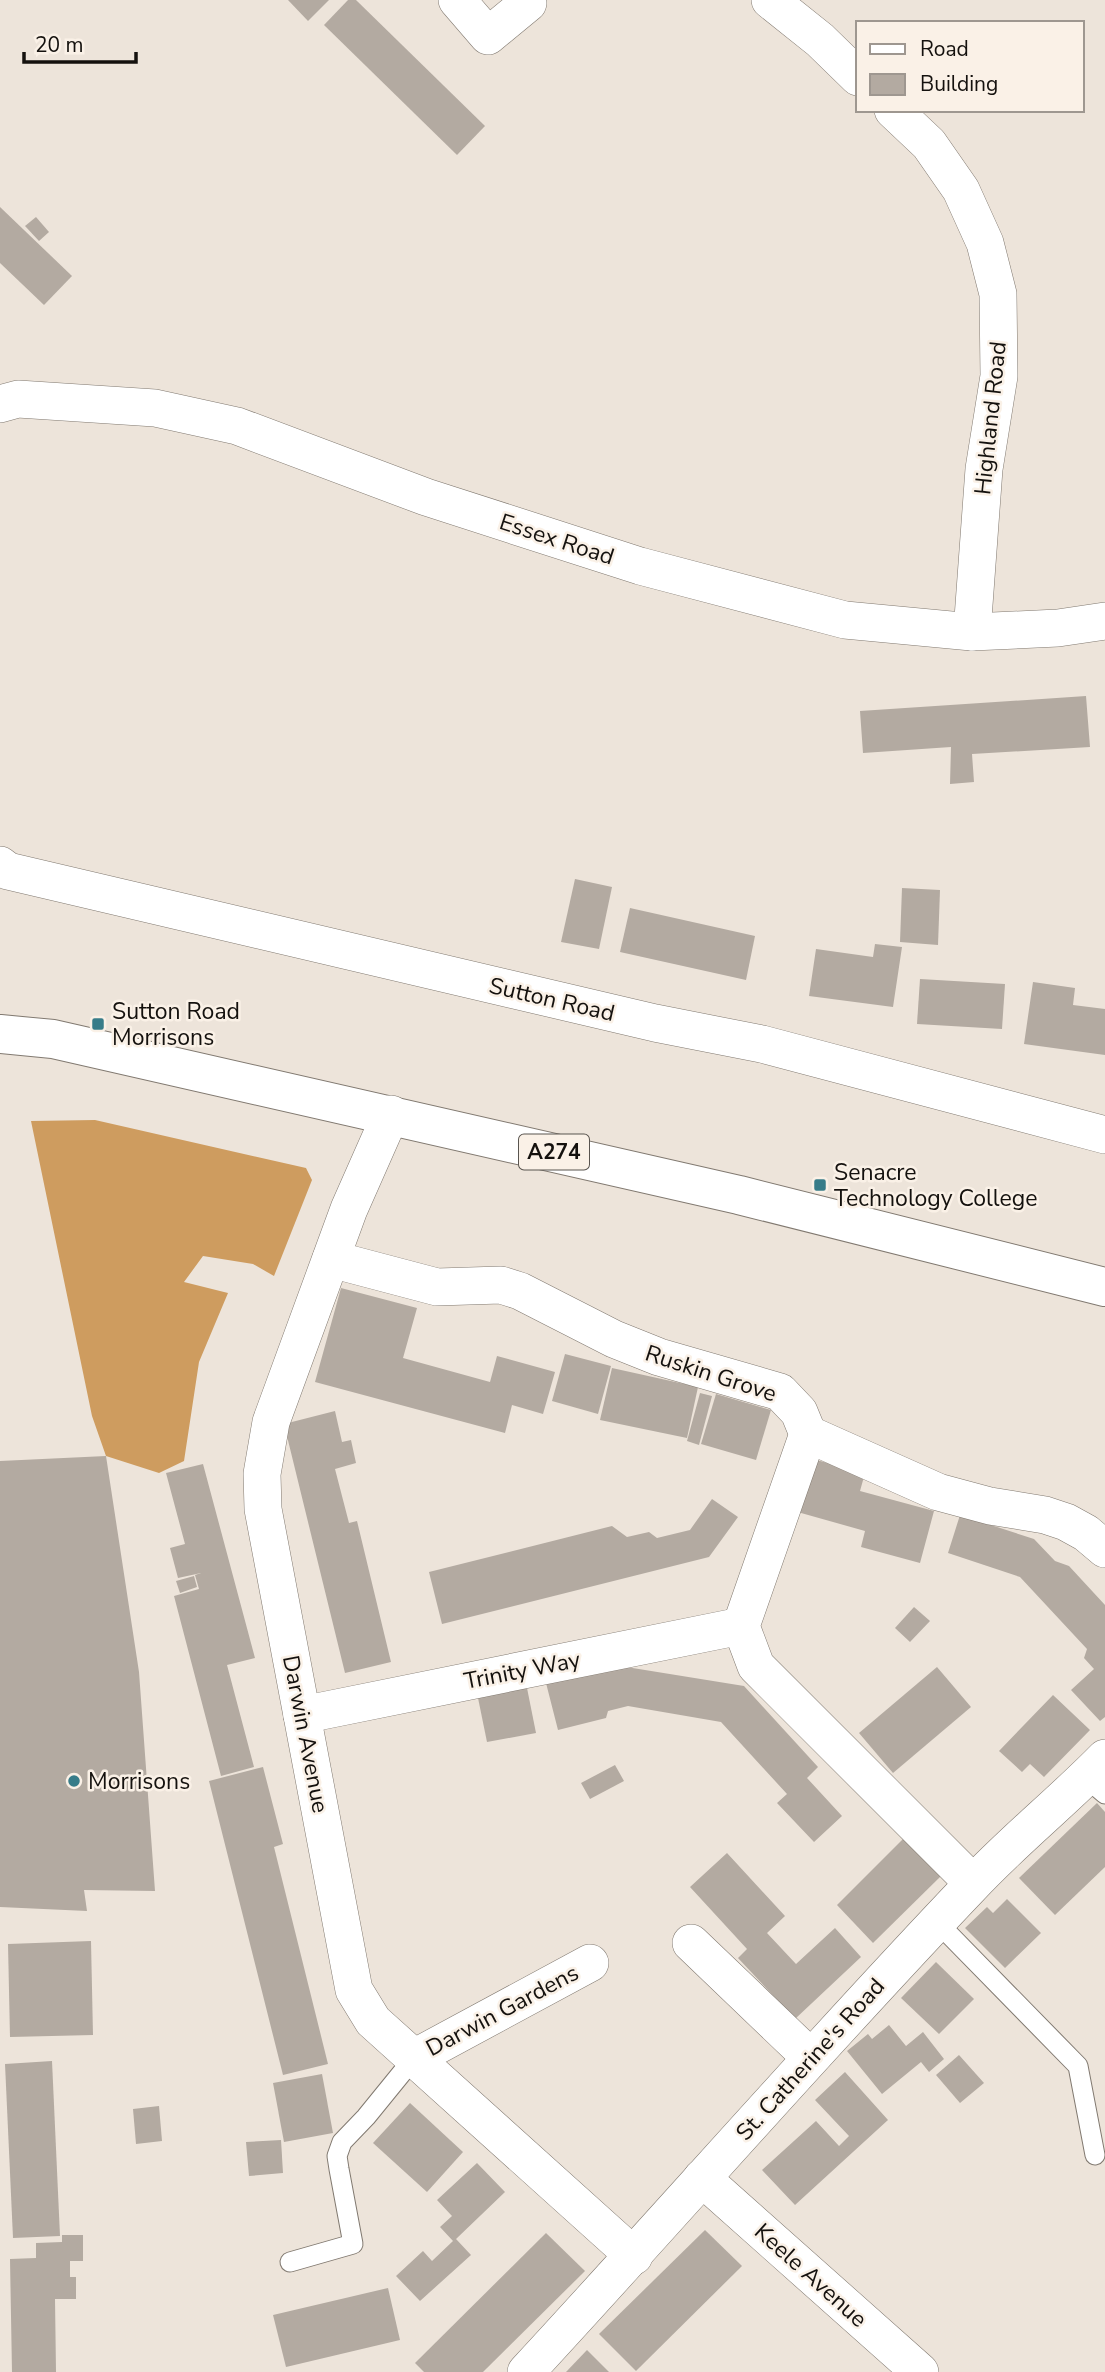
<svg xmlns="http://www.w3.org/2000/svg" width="1105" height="2372" font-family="'Nunito Sans',sans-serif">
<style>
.forest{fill:#ce9c5f}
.building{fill:#b3aaa1}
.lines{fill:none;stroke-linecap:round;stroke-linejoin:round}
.lane-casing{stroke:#817970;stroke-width:21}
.street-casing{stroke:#817970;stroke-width:38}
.primary-casing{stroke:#817970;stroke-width:40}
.lane{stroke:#fff;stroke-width:19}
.street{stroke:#fff;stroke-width:37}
.primary{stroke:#fff;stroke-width:38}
.poi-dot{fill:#377c89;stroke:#faf1e7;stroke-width:2.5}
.labels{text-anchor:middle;stroke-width:5;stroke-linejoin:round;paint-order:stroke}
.shield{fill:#faf1e7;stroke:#59544f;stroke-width:2}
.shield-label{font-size:21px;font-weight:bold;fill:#14110e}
.street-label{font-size:23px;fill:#14110e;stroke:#faf1e7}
.poi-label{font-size:23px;fill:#14110e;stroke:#faf1e7;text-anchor:start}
</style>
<rect width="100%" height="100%" fill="#ede4da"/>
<polygon class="forest" points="95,1120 306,1168 312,1180 274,1276 253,1264 203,1256 184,1282 228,1293 199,1362 184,1461 159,1473 106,1456 92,1416 31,1121"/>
<g class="building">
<polygon points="288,0 329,0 308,21"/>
<polygon points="348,0 356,0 485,126 457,155 324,25"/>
<polygon points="0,207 72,276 44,305 0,263"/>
<polygon points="36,217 49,232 39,241 25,226"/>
<polygon points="1086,696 1090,747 972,754 974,782 950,784 951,747 863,753 860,711"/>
<polygon points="575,879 612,887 599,949 561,942"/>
<polygon points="902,888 940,890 938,945 900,942"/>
<polygon points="630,908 755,936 746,980 620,952"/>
<polygon points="875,944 902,947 893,1007 809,996 816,949 873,957"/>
<polygon points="920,979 1005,984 1002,1029 917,1024"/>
<polygon points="1033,982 1075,988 1073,1005 1105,1009 1105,1055 1024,1044"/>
<polygon points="341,1288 417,1308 403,1358 490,1382 497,1356 555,1372 543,1414 512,1405 505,1433 315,1382"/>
<polygon points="565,1354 611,1366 598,1414 552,1401"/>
<polygon points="612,1368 698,1387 687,1438 600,1420"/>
<polygon points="700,1393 712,1396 699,1445 687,1441"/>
<polygon points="716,1394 771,1410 756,1460 701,1444"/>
<polygon points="335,1411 342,1442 351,1440 356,1463 335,1469 349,1523 357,1521 391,1662 345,1673 284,1424"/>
<polygon points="106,1456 139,1672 155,1891 84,1890 87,1911 0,1907 0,1461"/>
<polygon points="809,1458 865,1473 860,1491 934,1511 920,1563 861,1547 865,1531 794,1511"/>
<polygon points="203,1464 255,1658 227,1665 254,1767 221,1776 174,1596 199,1589 195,1575 201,1573 178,1578 170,1548 185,1544 166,1473"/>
<polygon points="712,1499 738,1517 709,1557 442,1624 429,1572 612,1526 627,1537 649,1532 657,1538 690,1530"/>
<polygon points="960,1515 1034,1539 1055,1561 1069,1566 1105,1605 1105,1717 1100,1721 1071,1690 1094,1669 1084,1658 1087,1649 1020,1577 948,1553"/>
<polygon points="194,1576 197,1587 180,1593 176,1581"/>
<polygon points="914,1607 930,1621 910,1642 895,1628"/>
<polygon points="614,1665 744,1686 818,1767 807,1778 842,1816 814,1842 777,1803 787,1794 721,1722 628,1706 608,1711 606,1718 558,1730 546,1683"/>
<polygon points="937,1667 971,1707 893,1773 859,1733"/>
<polygon points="526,1683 536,1733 487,1742 477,1693"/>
<polygon points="1053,1695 1090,1730 1044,1777 1030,1764 1022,1772 999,1751"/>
<polygon points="615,1765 624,1781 590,1799 581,1783"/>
<polygon points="263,1767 283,1844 274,1847 328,2064 283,2075 209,1781"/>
<polygon points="1097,1803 1105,1812 1105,1867 1055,1915 1019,1878"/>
<polygon points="904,1838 941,1876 873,1943 837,1905"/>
<polygon points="727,1853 785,1916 767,1933 796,1964 835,1928 861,1957 795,2019 738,1958 747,1949 690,1887"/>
<polygon points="1007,1899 1041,1933 1005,1968 965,1928 987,1907 993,1913"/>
<polygon points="91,1941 93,2035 10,2037 8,1944"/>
<polygon points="936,1962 974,1999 939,2034 901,1998"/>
<polygon points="889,2025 906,2046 923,2032 944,2059 929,2072 921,2062 882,2094 847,2051 868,2034 872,2039"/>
<polygon points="959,2055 984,2083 960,2103 936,2075"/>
<polygon points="52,2061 60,2236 13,2238 5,2064"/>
<polygon points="845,2072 888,2120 795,2205 762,2170 816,2121 839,2146 849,2136 815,2100"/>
<polygon points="322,2074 333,2133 284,2142 273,2083"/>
<polygon points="410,2103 463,2152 427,2192 373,2143"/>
<polygon points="159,2106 162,2141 136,2144 133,2109"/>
<polygon points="281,2140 283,2173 249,2176 246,2142"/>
<polygon points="477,2163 505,2192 456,2239 471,2255 420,2301 396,2276 423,2251 432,2261 453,2241 440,2227 452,2216 437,2200"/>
<polygon points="705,2230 742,2266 636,2371 599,2334"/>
<polygon points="546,2233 585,2271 483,2372 424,2372 415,2363"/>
<polygon points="62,2235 83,2235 83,2261 70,2261 70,2277 76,2277 76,2299 55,2299 56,2372 12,2372 10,2259 36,2258 36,2243 62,2242"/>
<polygon points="388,2288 400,2340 286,2367 273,2315"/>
<polygon points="587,2350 609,2372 566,2372"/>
</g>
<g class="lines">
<g class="lane-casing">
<g id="lane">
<polyline points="1085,1777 1105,1794"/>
<polyline points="937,1922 1078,2066 1095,2155"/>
<polyline points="290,2262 353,2244 339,2169 337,2156 342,2142 366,2117 414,2058"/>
</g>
</g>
<g class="street-casing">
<g id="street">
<polyline points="457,0 488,36 528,3"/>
<polyline points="770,0 820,40 858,77"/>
<polyline points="893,110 929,144 961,190 985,243 998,294 999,376 984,469 972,632"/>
<polyline points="0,404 18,399 155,408 237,426 426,497 640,566 845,620 972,632 1058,628 1105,621"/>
<polyline points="0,865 8,871 655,1023 762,1044 1105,1135"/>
<polyline points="391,1114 349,1209 271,1422 262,1474 263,1509 354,1990 373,2021 634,2256"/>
<polyline points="331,1259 437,1287 501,1285 520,1291 614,1339 659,1357 780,1392 799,1412 808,1434 938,1492 990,1506 1045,1515 1066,1522 1086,1533 1105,1549"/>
<polyline points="808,1434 741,1626 756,1666 973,1883"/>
<polyline points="302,1715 741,1626"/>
<polyline points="691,1943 810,2057"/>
<polyline points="414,2058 590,1963"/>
<polyline points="702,2178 920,2372"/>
<path d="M 526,2372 C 675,2211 819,2045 971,1886 C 1013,1841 1062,1802 1105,1758"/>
</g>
</g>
<g class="primary-casing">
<polyline id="primary" points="0,1034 53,1039 739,1195 1105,1287"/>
</g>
<use href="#lane" class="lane"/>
<use href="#street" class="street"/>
<use href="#primary" class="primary"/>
</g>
<g class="poi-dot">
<rect x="91" y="1017" width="14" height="14" rx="3.5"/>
<rect x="813" y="1178" width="14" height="14" rx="3.5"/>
<circle cx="74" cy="1781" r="7"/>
</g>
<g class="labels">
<rect class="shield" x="519" y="1134.5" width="70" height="35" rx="5"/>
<g class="shield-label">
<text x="554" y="1159">A274</text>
</g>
<g class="street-label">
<text transform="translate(990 418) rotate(-84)" y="8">Highland Road</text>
<text transform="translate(557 539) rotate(18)" y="8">Essex Road</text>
<text transform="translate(552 999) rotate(13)" y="8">Sutton Road</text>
<text transform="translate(711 1373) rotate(18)" y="8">Ruskin Grove</text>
<text transform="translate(522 1670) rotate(-11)" y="8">Trinity Way</text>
<text transform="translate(306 1734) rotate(79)" y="8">Darwin Avenue</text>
<text transform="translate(502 2010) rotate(-28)" y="8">Darwin Gardens</text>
<text transform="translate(810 2059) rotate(-48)" y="8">St. Catherine's Road</text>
<text transform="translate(811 2275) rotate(42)" y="8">Keele Avenue</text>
</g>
<g class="poi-label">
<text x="112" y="1019">Sutton Road<tspan x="112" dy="26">Morrisons</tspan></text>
<text x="834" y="1180">Senacre<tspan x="834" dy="26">Technology College</tspan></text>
<text x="88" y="1789">Morrisons</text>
</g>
</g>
<rect x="856" y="21" width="228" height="91" fill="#faf1e7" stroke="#9e9790" stroke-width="2"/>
<rect x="870" y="44" width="35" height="10" fill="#ffffff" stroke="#9e9790" stroke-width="2"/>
<text x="920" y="56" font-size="21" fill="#14110e">Road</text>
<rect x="870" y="74" width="35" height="21" fill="#b3aaa1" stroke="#9e9790" stroke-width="2"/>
<text x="920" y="91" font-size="21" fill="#14110e">Building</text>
<path d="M24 52v10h112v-10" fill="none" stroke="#14110e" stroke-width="3.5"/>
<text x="35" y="52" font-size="21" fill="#14110e" stroke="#faf1e7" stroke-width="5" paint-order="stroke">20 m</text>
</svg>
